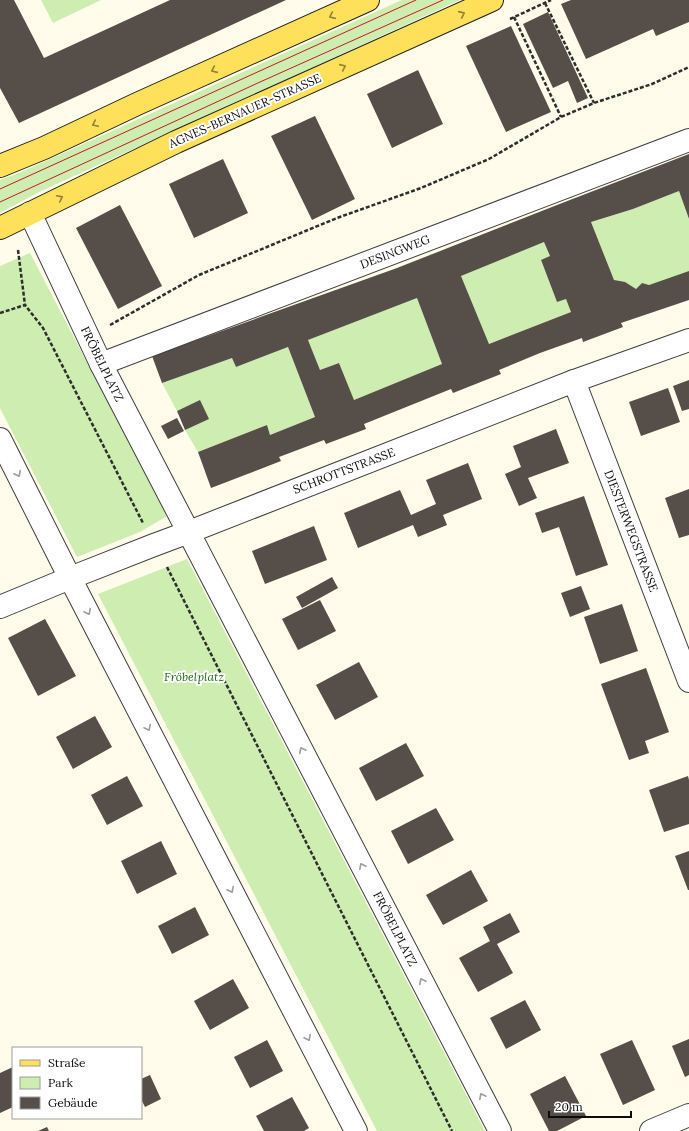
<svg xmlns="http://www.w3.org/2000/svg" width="689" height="1131" font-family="Lora,serif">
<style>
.green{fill:#cdedb1}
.building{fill:#564e48;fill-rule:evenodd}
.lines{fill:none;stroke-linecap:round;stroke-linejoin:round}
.minor-casing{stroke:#3f3f3f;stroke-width:24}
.major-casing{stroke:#1d1d1d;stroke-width:24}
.path{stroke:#2e2e2e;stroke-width:2.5;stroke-dasharray:4 2;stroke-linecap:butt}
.minor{stroke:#fff;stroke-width:22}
.major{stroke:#ffe05b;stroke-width:22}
.tram{stroke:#c91918;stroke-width:1}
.oneway{stroke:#928137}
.oneway2{stroke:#9e9e9e}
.labels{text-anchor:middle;stroke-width:4;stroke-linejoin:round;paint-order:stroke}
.street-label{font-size:12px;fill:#0c0c0c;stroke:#fff}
.park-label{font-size:12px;font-style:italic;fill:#236917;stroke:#fff}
</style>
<rect width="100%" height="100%" fill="#fffceb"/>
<g class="green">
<polygon points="41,0 101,0 53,23"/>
<polygon points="402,0 460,0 39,192 0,213 0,180 19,173"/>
<polygon points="679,191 689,220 689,271 649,285 642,283 636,289 614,280 591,222 633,209"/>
<polygon points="544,242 550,256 541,261 557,302 566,299 571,312 489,344 461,276"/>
<polygon points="30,253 167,516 140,532 77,557 0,408 0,266"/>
<polygon points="417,298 442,364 354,400 339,363 320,370 308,340"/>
<polygon points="288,347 315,417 270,435 267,425 198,452 185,430 208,419 200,401 177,411 162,383 232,358 236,367"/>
<polygon points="187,559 485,1131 377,1131 98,594"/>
</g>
<g class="building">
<polygon points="0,0 14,0 44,58 170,0 286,0 19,123 0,88"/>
<polygon points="571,0 689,0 689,22 656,36 653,29 586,59 561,4"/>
<polygon points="548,12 588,98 577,103 568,81 553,88 523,24"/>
<polygon points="511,26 551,112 506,132 466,46"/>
<polygon points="418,70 443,124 392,148 367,94"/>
<polygon points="315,116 355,199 312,220 271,136"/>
<path d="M 689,154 L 689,219 L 679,191 L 633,209 L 591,222 L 614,280 L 625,282 L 636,289 L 642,283 L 649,285 L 689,271 L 689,300 L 621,323 L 623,327 L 583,342 L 582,338 L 540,353 L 499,370 L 501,374 L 453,393 L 451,389 L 364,424 L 366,429 L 326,444 L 324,440 L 279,457 L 281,461 L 211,488 L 198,452 L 267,425 L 270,435 L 315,417 L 288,347 L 236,367 L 232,358 L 162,383 L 152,356 L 397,268 L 557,205 ZM 544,242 L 550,256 L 541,260 L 557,302 L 566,299 L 571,312 L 489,344 L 461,276 ZM 417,298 L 442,364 L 354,400 L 339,363 L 320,370 L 308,340 Z"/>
<polygon points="223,159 248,213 194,238 169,184"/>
<polygon points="120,205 162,286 118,309 76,228"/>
<polygon points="689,380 689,409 682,411 673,386"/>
<polygon points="668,388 680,422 641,436 629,402"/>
<polygon points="200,400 209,419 185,430 177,411"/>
<polygon points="177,418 184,431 168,439 161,426"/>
<polygon points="556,429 569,463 528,478 537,498 519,506 505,474 521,467 513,446"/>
<polygon points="468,463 482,499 443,515 447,525 418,537 413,525 358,548 344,513 400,490 411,515 436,504 426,480"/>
<polygon points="689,489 689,535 679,538 665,498"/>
<polygon points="584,496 608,565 576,576 559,527 542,533 535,513"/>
<polygon points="314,526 327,560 265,584 252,551"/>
<polygon points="332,577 338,588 302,608 296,597"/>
<polygon points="581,586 590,609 570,617 561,593"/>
<polygon points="320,600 336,631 298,650 282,619"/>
<polygon points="622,604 638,651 600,664 584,617"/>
<polygon points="45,619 76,676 38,696 8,638"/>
<polygon points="359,662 378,697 335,720 316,685"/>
<polygon points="646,668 669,732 645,741 649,753 629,760 601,684"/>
<polygon points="95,716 112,747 73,769 56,737"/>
<polygon points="406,743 424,776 376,801 359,768"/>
<polygon points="127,776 143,806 107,825 91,795"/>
<polygon points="688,776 689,780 689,824 664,832 649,790"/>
<polygon points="436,808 454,840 408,864 391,831"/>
<polygon points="161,841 177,874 137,894 121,861"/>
<polygon points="689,851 689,890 688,890 675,856"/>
<polygon points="471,870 488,901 443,925 426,895"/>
<polygon points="195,907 209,935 172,954 158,926"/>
<polygon points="510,913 520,932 497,944 513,973 478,992 459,958 490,941 483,927"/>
<polygon points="233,979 249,1008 210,1030 194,1001"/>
<polygon points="525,1000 541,1030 506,1049 490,1018"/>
<polygon points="689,1039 689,1075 685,1077 672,1046"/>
<polygon points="267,1040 283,1071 250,1088 234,1057"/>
<polygon points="632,1040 655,1090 623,1105 600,1054"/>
<polygon points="13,1067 13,1107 0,1113 0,1073"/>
<polygon points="150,1075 161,1099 145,1107 141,1099 141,1079"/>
<polygon points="565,1076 586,1116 557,1131 549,1131 530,1094"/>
<polygon points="292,1097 309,1128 304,1131 264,1131 256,1116"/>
<polygon points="47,1127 49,1131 38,1131"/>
</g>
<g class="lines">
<g class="minor-casing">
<g id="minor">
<polyline points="30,213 101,364 500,1131"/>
<polyline points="101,364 689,140"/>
<polyline points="574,381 689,681"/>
<polyline points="0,439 70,578 356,1131"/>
<polyline points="0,607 70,578 154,545 189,532 574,381 689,340"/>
<polyline points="651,1131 689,1115"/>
</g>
</g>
<g class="major-casing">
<g id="major">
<polyline points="0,166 44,148 137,104 368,0"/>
<polyline points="0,228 176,142 492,0"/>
</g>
</g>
<g class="path">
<polyline points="545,3 594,103"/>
<polyline points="514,17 561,117"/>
<polyline points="510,19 551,0"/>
<polyline points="18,250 25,305"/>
<polyline points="0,313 25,305 43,328 143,523"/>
<polyline points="110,325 199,275 337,218 421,188 489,159 561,117 594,103 652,84 689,67"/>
<polyline points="167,567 452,1131"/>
</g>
<use href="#minor" class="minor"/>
<use href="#major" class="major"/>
<g class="tram">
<polyline points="0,189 416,0"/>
<polyline points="0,202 260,82 443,0"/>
</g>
</g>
<defs><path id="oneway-chevron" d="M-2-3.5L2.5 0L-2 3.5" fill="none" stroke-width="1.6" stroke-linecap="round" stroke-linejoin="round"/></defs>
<g class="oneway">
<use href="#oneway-chevron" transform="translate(462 14) rotate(-24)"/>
<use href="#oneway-chevron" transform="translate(332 16) rotate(156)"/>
<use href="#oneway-chevron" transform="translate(343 67) rotate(-24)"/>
<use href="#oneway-chevron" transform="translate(214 70) rotate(156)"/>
<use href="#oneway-chevron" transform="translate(95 124) rotate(155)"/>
<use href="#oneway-chevron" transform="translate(60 198) rotate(-26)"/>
</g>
<g class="oneway2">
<use href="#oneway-chevron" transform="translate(18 474) rotate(63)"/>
<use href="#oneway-chevron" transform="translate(88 612) rotate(63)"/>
<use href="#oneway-chevron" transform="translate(148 728) rotate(63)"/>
<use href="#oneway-chevron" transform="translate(302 750) rotate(-117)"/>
<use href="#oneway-chevron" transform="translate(362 866) rotate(-117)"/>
<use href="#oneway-chevron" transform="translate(231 890) rotate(63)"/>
<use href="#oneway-chevron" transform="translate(422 981) rotate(-117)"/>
<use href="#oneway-chevron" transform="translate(308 1038) rotate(63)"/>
<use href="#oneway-chevron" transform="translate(482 1096) rotate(-117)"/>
</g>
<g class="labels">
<g class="street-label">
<text transform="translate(245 111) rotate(-24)" y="4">AGNES-BERNAUER-STRASSE</text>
<text transform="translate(395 252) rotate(-21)" y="4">DESINGWEG</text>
<text transform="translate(102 364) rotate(64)" y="4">FRÖBELPLATZ</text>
<text transform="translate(344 471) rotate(-21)" y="4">SCHROTTSTRASSE</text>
<text transform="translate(631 531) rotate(69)" y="4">DIESTERWEGSTRASSE</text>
<text transform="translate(395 929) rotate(63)" y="4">FRÖBELPLATZ</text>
</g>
<g class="park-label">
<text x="194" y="681">Fröbelplatz</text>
</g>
</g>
<rect x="12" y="1047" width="130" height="72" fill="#ffffff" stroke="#9e9e9e"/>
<rect x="20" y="1060" width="20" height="6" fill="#ffe05b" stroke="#9e9e9e"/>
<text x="48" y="1067" font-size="12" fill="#0c0c0c">Straße</text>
<rect x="20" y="1077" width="20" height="12" fill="#cdedb1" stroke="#9e9e9e"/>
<text x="48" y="1087" font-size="12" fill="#0c0c0c">Park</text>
<rect x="20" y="1097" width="20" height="12" fill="#564e48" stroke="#9e9e9e"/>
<text x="48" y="1107" font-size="12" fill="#0c0c0c">Gebäude</text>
<path d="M549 1111v6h82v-6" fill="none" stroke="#0c0c0c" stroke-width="2"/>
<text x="555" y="1111" font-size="12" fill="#0c0c0c" stroke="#ffffff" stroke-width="3" paint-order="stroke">20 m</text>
</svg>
